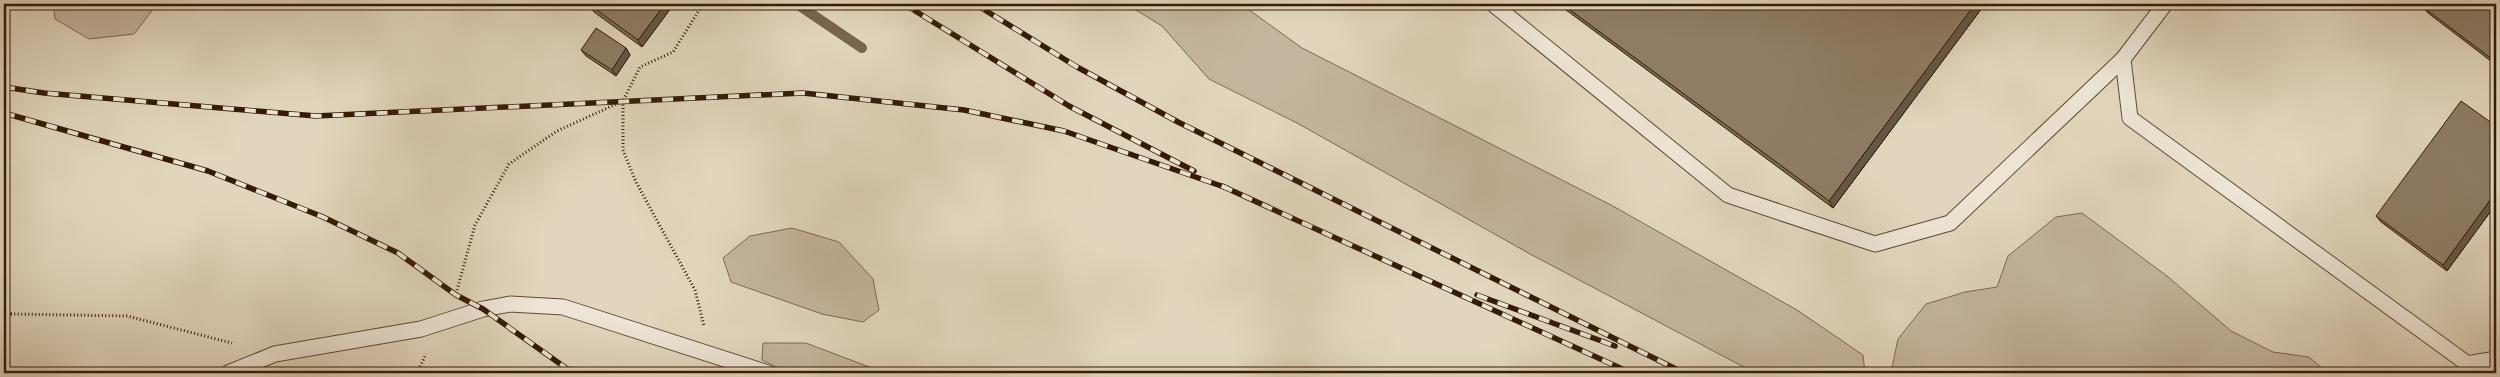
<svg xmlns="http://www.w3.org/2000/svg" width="2500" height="377" font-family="'Gentium Book Plus',serif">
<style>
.green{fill:#c4b69e;stroke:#7c6852}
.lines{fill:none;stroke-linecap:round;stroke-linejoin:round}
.stream{stroke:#78654f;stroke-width:10}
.service-casing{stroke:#5f4a34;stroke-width:17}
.path{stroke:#341b06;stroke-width:3;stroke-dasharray:1 2.5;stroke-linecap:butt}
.service{stroke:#ece4d4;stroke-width:15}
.rail-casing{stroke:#341b06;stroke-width:5.5}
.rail{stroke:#ece4d4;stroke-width:4;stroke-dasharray:11;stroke-linecap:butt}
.wall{fill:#7a6b57;stroke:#341b06}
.shaded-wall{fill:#635747;stroke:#341b06}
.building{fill:#8e7c65;stroke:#341b06}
</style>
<rect width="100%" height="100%" fill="#e1d6bd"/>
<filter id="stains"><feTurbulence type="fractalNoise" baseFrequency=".004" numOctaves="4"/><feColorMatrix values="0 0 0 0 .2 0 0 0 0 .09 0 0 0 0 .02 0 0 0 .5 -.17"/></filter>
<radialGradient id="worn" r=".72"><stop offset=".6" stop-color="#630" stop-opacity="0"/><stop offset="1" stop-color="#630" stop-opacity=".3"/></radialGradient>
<g class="green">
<polygon points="53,4 157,4 134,34 89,39 55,19"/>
<polygon points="1126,4 1241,4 1302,48 1611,205 1797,310 1863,355 1865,373 1755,373 1532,255 1297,123 1209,79 1162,26"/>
<polygon points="2082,213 2167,276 2231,331 2273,352 2309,357 2328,373 1891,373 1898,339 1926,304 1965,292 1997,287 2008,256 2056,217"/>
<polygon points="792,228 839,242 873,279 879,310 863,322 822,314 731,282 723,258 750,236"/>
<polygon points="763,343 806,343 885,373 789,373 762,360"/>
</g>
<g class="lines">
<polyline class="stream" points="797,4 862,48"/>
<g class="service-casing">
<g id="service">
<polyline points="1493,4 1728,195 1875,244 1950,223 2123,59"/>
<polyline points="2165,4 2123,59 2130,118 2480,373"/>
<polyline points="2467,364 2496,359"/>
<polyline points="228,373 275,354 421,329 483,309 510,304 563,307 768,373"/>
</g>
</g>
<g class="path">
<polyline points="623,101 623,150 636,182 695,290 704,326"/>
<polyline points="457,290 475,225 509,164 557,131 623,101 640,67 673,52 703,4"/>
<polyline points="4,311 12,314"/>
<polyline points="4,316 12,314 127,316 232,343"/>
<polyline points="417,373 426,354"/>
</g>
<use href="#service" class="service"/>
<g class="rail-casing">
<g id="rail">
<polyline points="904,4 1069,106 1194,171"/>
<polyline points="975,4 1077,67 1178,122 1684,373"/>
<polyline points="4,87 44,93 316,116 803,93 964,110 1064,131 1227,188"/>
<polyline points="4,113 208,171 323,217 398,253 456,295 483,309 573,373"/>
<polyline points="1222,186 1631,373"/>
<polyline points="1477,295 1615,346"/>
</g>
</g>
<use href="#rail" class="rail"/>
</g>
<g class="wall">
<polygon points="674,4 642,47 594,12 590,5"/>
<polygon points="1558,4 1985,4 1833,208"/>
<polygon points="2496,4 2496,65 2428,13 2423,7"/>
<polygon points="626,48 630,55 616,76 586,56 581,50"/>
<polygon points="2496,126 2496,204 2447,271 2381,222 2376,216"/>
</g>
<g class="shaded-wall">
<polygon points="665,4 674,4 642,47 638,40"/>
<polygon points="1975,4 1985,4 1833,208 1829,201"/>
<polygon points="626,48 630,55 616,76 612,70"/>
<polygon points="2496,192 2496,204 2447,271 2443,265"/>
</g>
<g class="building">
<polygon points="591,4 665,4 638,40 590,5"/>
<polygon points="1562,4 1975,4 1829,201"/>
<polygon points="2426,4 2496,4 2496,62 2423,7"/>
<polygon points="596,28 626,48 612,70 581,50"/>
<polygon points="2461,101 2496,126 2496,192 2443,265 2376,216"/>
</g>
<rect width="2500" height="377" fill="none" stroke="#e1d6bd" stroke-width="20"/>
<rect x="5" y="5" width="2490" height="367" fill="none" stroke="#341b06" stroke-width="2.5"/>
<rect x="10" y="10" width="2480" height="357" fill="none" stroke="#341b06"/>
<rect width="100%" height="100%" filter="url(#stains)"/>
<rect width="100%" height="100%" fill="url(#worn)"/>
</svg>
